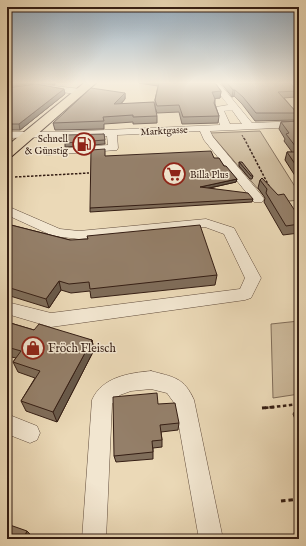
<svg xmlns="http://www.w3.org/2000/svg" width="306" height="546" font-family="'IM FELL English',serif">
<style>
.green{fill:#ccb99b;stroke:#806c58}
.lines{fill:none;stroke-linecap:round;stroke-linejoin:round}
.minor-casing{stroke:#624d3d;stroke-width:1}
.major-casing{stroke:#351e14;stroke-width:2}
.path-far3{stroke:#351e14;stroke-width:1;stroke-dasharray:2 1;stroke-linecap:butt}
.path-far2{stroke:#351e14;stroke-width:1.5;stroke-dasharray:2.5 1.5;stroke-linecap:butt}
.path-far1{stroke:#351e14;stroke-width:2.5;stroke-dasharray:3.5 2.5;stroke-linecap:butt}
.path{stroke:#351e14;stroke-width:3;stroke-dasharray:4.5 3;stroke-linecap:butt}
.minor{fill:#f2e6d0;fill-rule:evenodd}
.major{fill:#ebd9b7;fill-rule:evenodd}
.wall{fill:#7f6d5a;stroke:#351e14}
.shaded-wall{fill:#68594a;stroke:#351e14}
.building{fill:#947f69;stroke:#351e14}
.labels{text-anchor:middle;stroke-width:3;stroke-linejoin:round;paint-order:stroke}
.far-street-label{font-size:10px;fill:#351e14;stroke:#f2e6d0}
.far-poi-label{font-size:10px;fill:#351e14;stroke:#f2e6d0;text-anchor:end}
.poi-label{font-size:12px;fill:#351e14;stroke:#f2e6d0;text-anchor:start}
</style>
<rect width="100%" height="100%" fill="#ebd9b7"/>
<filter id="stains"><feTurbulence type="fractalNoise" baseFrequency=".005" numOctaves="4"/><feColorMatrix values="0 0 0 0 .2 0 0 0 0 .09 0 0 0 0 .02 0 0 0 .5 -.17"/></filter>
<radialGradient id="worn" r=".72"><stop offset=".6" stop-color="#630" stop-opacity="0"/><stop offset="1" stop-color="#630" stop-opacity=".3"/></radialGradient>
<g class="green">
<polygon points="260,131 299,193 299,200 270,203 210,133"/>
<polygon points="299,321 299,394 273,398 271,324"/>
</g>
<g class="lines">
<g class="minor-casing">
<g id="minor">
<path d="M 211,83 L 219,83 L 252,123 L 299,121 L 299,127 L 210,131 L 213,137 L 262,196 L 264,199 L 262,202 L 254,202 L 204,140 L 200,131 L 117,135 L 118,148 L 117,150 L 47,155 L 43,154 L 42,152 L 43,150 L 108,145 L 107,136 L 7,138 L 7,132 L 60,132 L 220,125 L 215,109 L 216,107 L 228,105 ZM 232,110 L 242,124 L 230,124 L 224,111 Z"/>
<polygon points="291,83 299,83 299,89 296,89"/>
<polygon points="37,84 81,89 85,92 81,95 37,88 7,93 7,89"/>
<polygon points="7,206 60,229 79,231 206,219 234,228 261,278 251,298 245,300 51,327 7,314 7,302 51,313 240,289 245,278 224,234 205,227 79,239 53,236 7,215"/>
<path d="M 151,371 C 173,377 184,377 194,400 L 223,539 L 199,539 L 175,404 L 167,393 L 151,389 L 131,391 L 120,395 L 112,404 L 106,539 L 82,539 L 92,400 C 102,377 129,373 151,371 Z"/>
<polygon points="7,414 37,426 40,433 37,440 30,443 7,434"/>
</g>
</g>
<g class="major-casing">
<polygon id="major" points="84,83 96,83 12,156 7,157 7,146"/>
</g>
<polyline class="path-far3" points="242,135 244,139"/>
<g class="path-far2">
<polyline points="244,138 270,188"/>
<polyline points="15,177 89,173"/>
</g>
<polyline class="path-far1" points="265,408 299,404"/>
<g class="path">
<polyline points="262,408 274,407"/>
<polyline points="281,501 299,499"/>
</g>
<use href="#minor" class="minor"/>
<use href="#major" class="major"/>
</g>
<g class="wall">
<polygon points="41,83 55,83 55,85"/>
<polygon points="139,83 215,83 221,91 220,98 215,98 215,104 219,116 218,123 182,124 179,112 157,113 155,107 155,100 158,86"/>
<polygon points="221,83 238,83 239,84 297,91 295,97 284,98 297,113 296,120 255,121 242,104 234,96 232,97"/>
<polygon points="7,88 65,94 20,130 7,130"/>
<polygon points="125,93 125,99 121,104 157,116 157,123 133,124 133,122 104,124 104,129 55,130 53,123"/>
<polygon points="299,121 299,182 285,160 287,152 292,152 284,141 285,139 279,129 281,122"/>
<polygon points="104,134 105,144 65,147 65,143"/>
<polygon points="214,158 224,166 237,179 236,182 210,188 253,199 252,202 90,212 90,208"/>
<polygon points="239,162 253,176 252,179 250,179 239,166"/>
<polygon points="260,180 299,217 299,233 283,235 264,202 265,198 258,188"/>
<polygon points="7,224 70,240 217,275 215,285 91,298 90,291 71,293 61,290 49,308 7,295"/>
<polygon points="7,322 34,330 92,340 94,350 57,422 26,411 21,401 35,378 18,372 13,362 16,358 7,356"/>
<polygon points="158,404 179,423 178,430 161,432 162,440 162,447 153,448 153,459 116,462 114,456"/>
<polygon points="299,404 299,429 293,414"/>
</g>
<g class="shaded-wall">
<polygon points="7,83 34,83 7,87"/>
<polygon points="64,89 65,94 20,130 19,124"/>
<polygon points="233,90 235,90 234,96 232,97"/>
<polygon points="221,91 220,98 211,99 212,92"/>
<polygon points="125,93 125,99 114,111 114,104"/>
<polygon points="237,179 236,182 200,190 200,187"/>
<polygon points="59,281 61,290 49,308 46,299"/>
<polygon points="92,340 94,350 57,422 53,412"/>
<polygon points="27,531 32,536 30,539 23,539"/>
</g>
<g class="building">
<polygon points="159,83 215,83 221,91 212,92 215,99 214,103 219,116 183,117 179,105 157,106 155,100"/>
<polygon points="227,83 238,83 239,84 252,83 290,83 297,91 278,92 297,113 256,113 243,97 235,90 233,90"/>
<polygon points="36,84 64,89 19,124 7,124 7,88"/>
<polygon points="91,88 125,93 114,104 154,102 157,116 133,117 133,115 103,117 104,121 53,123"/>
<polygon points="299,121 299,151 286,134 289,133 281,122"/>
<polygon points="104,134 105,140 65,143 65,135"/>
<polygon points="105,149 105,156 211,151 214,158 219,158 224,166 226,166 237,179 200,187 248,193 253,199 90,208 91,150"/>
<polygon points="287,152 299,152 299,170"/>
<polygon points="239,162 242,162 253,176 251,176"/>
<polygon points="262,178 278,195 284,194 299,217 299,224 286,226 266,193 267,189 260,180"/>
<polygon points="7,224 70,240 88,239 87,236 200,225 217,275 90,289 89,282 69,284 59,281 46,299 7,287"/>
<polygon points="7,322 34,330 39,324 92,340 53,412 21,401 40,371 13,362 21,351 7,347"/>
<polygon points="157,393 158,404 175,403 179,423 160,425 162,440 152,441 153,452 114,456 113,397"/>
<polygon points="7,524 27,531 23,539 7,539"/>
</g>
<linearGradient id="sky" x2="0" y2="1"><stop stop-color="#90a9be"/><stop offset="0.52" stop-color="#f6eedf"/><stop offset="1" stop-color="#f6eedf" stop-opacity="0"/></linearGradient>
<rect width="306" height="159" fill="url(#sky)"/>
<defs>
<g id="fuel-ring" transform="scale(1.15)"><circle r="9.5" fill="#f2e6d0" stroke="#8f2418" stroke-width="1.5"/><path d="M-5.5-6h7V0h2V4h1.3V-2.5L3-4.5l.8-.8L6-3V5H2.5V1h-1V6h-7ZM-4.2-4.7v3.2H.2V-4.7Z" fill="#8f2418"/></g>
<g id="supermarket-ring" transform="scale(1.15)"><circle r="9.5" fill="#f2e6d0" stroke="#8f2418" stroke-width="1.5"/><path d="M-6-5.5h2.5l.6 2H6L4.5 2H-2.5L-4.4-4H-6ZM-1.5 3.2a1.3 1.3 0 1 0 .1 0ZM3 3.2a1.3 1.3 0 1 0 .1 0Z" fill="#8f2418"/></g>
<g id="shop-ring" transform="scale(1.15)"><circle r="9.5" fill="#f2e6d0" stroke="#8f2418" stroke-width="1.5"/><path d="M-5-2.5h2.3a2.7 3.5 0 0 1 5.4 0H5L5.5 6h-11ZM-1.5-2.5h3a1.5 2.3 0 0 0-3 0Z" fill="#8f2418"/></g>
</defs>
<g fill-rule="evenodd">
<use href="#fuel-ring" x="84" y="144"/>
<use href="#supermarket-ring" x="174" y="174"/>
<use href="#shop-ring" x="33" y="348"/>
</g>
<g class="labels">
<g class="far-street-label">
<text transform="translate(164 130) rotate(-3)" y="4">Marktgasse</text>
</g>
<g class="far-poi-label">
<text x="68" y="142">Schnell<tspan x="68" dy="12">&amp; Günstig</tspan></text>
<text x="190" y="178" text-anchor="start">Billa Plus</text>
</g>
<g class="poi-label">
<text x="48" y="352">Fröch Fleisch</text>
</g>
</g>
<rect width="306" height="546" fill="none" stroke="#ebd9b7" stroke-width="24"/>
<rect x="8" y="8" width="290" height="530" fill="none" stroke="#351e14" stroke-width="2"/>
<rect x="12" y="12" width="282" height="522" fill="none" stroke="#351e14"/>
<rect width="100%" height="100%" filter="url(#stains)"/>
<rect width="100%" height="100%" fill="url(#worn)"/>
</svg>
